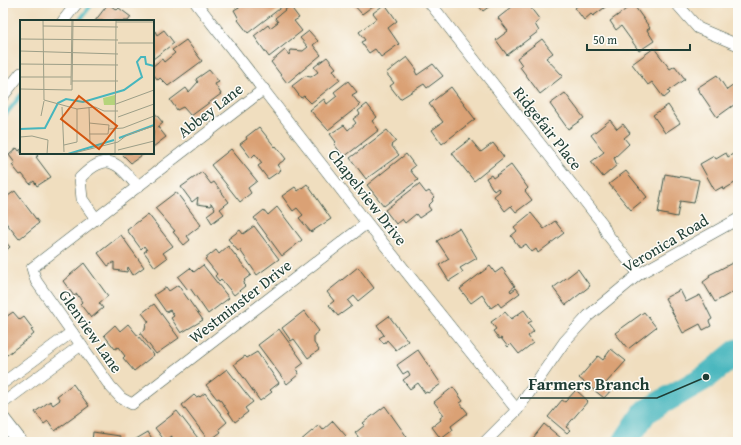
<svg xmlns="http://www.w3.org/2000/svg" width="741" height="445" font-family="'Gentium Book Plus',serif">
<style>
.lines{fill:none;stroke-linecap:round;stroke-linejoin:round}
.stream{stroke:#47b6bd;stroke-width:4}
.river{stroke:#47b6bd;stroke-width:25}
.building{fill:#daa175}
.minor-casing{stroke:#3e5549;stroke-width:12}
.secondary-casing{stroke:#3e5549;stroke-width:16}
.minor{stroke:#fff;stroke-width:11}
.secondary{stroke:#fff;stroke-width:15}
.labels{text-anchor:middle;stroke-width:3;stroke-linejoin:round;paint-order:stroke}
.street-label{font-size:16px;fill:#1f3d34;stroke:#fdfcf7}
.inset-river{fill:none;stroke:#47b6bd;stroke-width:2}
.inset-road{fill:none;stroke:#9c9e87;stroke-width:1}
.view{fill:#d45610;fill-opacity:0.15;stroke:#d45610;stroke-width:2}
.inset-edge{fill:none;stroke:#1f3d34;stroke-width:2}
.leader{fill:none;stroke:#1f3d34;stroke-width:1.5}
.callout-dot{fill:#1f3d34;stroke:#fdfcf7;stroke-width:1.5}
.callout-label{font-size:17px;text-anchor:middle;font-weight:bold;fill:#1f3d34;stroke:#fdfcf7;stroke-width:3;stroke-linejoin:round;paint-order:stroke}
</style>
<rect width="100%" height="100%" fill="#fdfcf7"/>
<filter id="ink" filterUnits="userSpaceOnUse"><feTurbulence type="fractalNoise" baseFrequency=".025" numOctaves="2"/><feDisplacementMap in="SourceGraphic" scale="8" xChannelSelector="R" yChannelSelector="G"/><feConvolveMatrix kernelMatrix="1 2 1 2 8 2 1 2 1" color-interpolation-filters="sRGB"/></filter>
<filter id="wash" filterUnits="userSpaceOnUse"><feTurbulence type="fractalNoise" baseFrequency=".012" numOctaves="4" result="noise"/><feDisplacementMap in="SourceGraphic" scale="16" xChannelSelector="R" yChannelSelector="G"/><feGaussianBlur stdDeviation="0.9" result="paint"/><feColorMatrix in="noise" values="0 0 0 0 0 0 0 0 0 0 0 0 0 0 0 0 0 1.4 0 .05"/><feComposite in="paint" operator="in"/></filter>
<g filter="url(#wash)">
<rect width="100%" height="100%" fill="#f0debf"/>
<g class="lines">
<g class="stream">
<polyline points="79,21 93,3"/>
<polyline points="3,118 21,95"/>
</g>
<polyline class="river" points="625,442 645,412 706,377 738,351"/>
</g>
<g id="blocks">
<g class="building">
<polygon points="246,3 251,6 254,3 280,3 283,6 248,33 238,20 239,19 234,10"/>
<polygon points="352,3 377,3 362,14"/>
<polygon points="476,3 494,3 483,11"/>
<polygon points="517,3 520,6 527,3 540,20 535,24 539,31 507,55 496,40 508,31 498,18"/>
<polygon points="581,3 622,3 615,8 611,3 593,16 591,14 584,20 575,8"/>
<polygon points="726,3 738,3 738,10"/>
<polygon points="108,4 117,10 119,8 131,17 128,21 95,21"/>
<polygon points="385,4 397,21 388,28 399,44 381,57 375,49 369,53 361,42 365,40 359,32 377,18 373,13"/>
<polygon points="633,4 650,28 647,30 654,41 639,51 621,26 616,30 610,21"/>
<polygon points="290,6 299,18 294,21 302,31 269,57 254,36 268,25 270,28 278,22 275,18"/>
<polygon points="164,30 174,43 153,59 153,32 155,31 157,35"/>
<polygon points="309,31 318,41 313,45 321,55 287,83 271,62 285,50 289,55 291,50 303,51 308,47 300,38"/>
<polygon points="542,39 553,53 546,58 563,76 540,94 520,67 522,65 517,58"/>
<polygon points="186,40 202,61 168,86 160,78 158,80 153,74 153,66 162,59 164,62 175,53 172,50"/>
<polygon points="654,48 670,69 675,66 685,79 668,91 670,93 664,98 652,82 648,85 632,64"/>
<polygon points="327,57 336,68 333,70 340,80 311,103 304,96 301,98 292,86 305,76 311,77 318,72 314,67"/>
<polygon points="407,57 417,70 415,71 417,75 433,64 443,76 427,88 424,84 400,99 390,86 394,83 386,73"/>
<polygon points="209,70 219,82 215,84 221,94 191,116 183,107 177,110 170,100 186,88 189,92 198,82 196,79"/>
<polygon points="717,75 727,90 738,82 738,102 717,117 697,88"/>
<polygon points="348,81 357,92 352,95 360,105 328,130 310,110 324,99 327,104 337,96 334,92"/>
<polygon points="451,87 475,119 442,144 432,130 443,122 429,104"/>
<polygon points="565,93 584,118 568,129 550,104"/>
<polygon points="367,104 377,117 372,121 379,130 344,157 334,144 336,142 330,134 344,125 348,130 356,123 353,119 360,114 358,111"/>
<polygon points="668,105 680,123 665,133 653,115"/>
<polygon points="154,112 163,123 158,127 166,137 153,147"/>
<polygon points="610,120 617,129 623,124 630,133 624,138 629,144 614,158 617,165 603,177 591,162 604,152 591,135"/>
<polygon points="259,127 275,147 276,146 286,159 277,165 281,170 268,179 258,166 262,163 255,154 251,158 240,144 247,139 246,137"/>
<polygon points="387,130 396,141 391,145 399,155 366,179 350,158"/>
<polygon points="470,139 481,152 493,143 504,157 474,181 452,153"/>
<polygon points="17,148 19,151 21,149 21,153 35,153 38,156 36,157 51,177 37,186 34,181 30,184 22,174 20,175 12,165 15,163 9,155"/>
<polygon points="231,149 257,181 248,188 251,193 240,202 211,165"/>
<polygon points="738,151 738,181 723,190 722,187 715,191 700,164 714,156 716,159 726,153 728,157"/>
<polygon points="121,153 145,153 131,163"/>
<polygon points="406,154 415,166 410,170 418,180 384,206 367,185"/>
<polygon points="511,165 528,188 525,191 532,200 516,212 511,206 505,211 494,196 500,191 498,188 494,191 486,178 491,175 493,178"/>
<polygon points="626,171 647,197 631,210 609,184"/>
<polygon points="202,172 211,184 214,182 229,202 220,209 224,214 212,223 207,215 215,209 211,203 211,206 197,204 198,197 192,202 181,187"/>
<polygon points="665,174 699,180 694,203 680,201 677,217 658,213"/>
<polygon points="307,184 331,219 311,232 299,218 303,215 297,208 293,211 282,196 295,187 298,191"/>
<polygon points="419,184 426,193 429,191 434,197 432,199 433,201 428,206 431,210 419,218 416,214 405,223 402,219 396,224 385,210"/>
<polygon points="15,191 39,223 19,239 3,219 3,195 5,198"/>
<polygon points="176,192 201,225 187,236 190,240 184,245 173,232 175,231 155,208"/>
<polygon points="277,207 302,240 282,256 254,218 264,210 268,215"/>
<polygon points="531,213 544,229 555,221 564,233 538,253 536,249 532,252 526,244 520,248 511,236 517,231 514,227"/>
<polygon points="148,214 173,246 163,253 167,258 155,267 144,252 147,250 144,246 141,249 127,230"/>
<polygon points="254,226 279,259 257,275 240,250 238,251 228,239 240,230 243,234"/>
<polygon points="459,228 477,258 460,268 463,272 449,281 439,265 449,259 437,241"/>
<polygon points="121,235 144,267 133,275 128,267 127,272 114,270 114,262 108,266 98,253"/>
<polygon points="3,239 10,247 3,253"/>
<polygon points="228,246 251,275 244,280 245,281 243,284 245,286 234,295 221,279 219,281 215,276 217,274 205,259 216,250 219,254"/>
<polygon points="738,260 738,289 715,302 703,282 710,277 709,275"/>
<polygon points="84,263 108,296 99,303 103,308 91,318 80,304 82,302 77,294 74,296 63,281"/>
<polygon points="203,265 229,298 208,314 190,288 188,290 178,277 190,268 194,272"/>
<polygon points="490,266 495,273 502,268 515,286 510,290 511,292 516,288 520,293 501,307 498,303 491,308 482,295 471,303 460,289"/>
<polygon points="358,267 374,288 358,301 354,296 348,301 352,306 338,316 329,305 334,301 327,292"/>
<polygon points="578,269 590,286 566,305 553,288"/>
<polygon points="178,285 203,320 181,333 171,318 174,316 170,310 166,312 154,295 166,287 169,291"/>
<polygon points="680,290 686,302 700,295 712,319 709,321 711,326 703,330 700,324 683,333 665,298"/>
<polygon points="154,304 179,338 156,354 140,333 145,330 146,324 149,322 142,313"/>
<polygon points="524,310 532,321 528,323 534,331 528,336 533,343 519,354 511,344 508,347 501,338 499,339 493,331 496,329 491,322 505,312 511,319"/>
<polygon points="304,311 319,331 314,335 314,343 319,350 308,358 294,339 291,341 282,328"/>
<polygon points="13,312 20,320 24,317 33,329 31,330 34,334 3,358 3,319"/>
<polygon points="644,312 656,327 628,349 615,333"/>
<polygon points="389,316 408,341 396,350 387,340 384,344 379,338 384,335 377,325"/>
<polygon points="128,324 154,355 134,371 123,358 125,356 118,347 115,349 104,335 115,325 120,331"/>
<polygon points="279,329 304,363 296,369 299,374 287,384 258,345"/>
<polygon points="611,349 626,361 606,383 613,388 604,398 579,378 598,356 603,360"/>
<polygon points="418,350 441,384 428,393 427,392 425,393 418,383 410,389 403,380 410,375 408,371 403,374 397,365"/>
<polygon points="257,352 279,383 270,390 272,392 260,401 234,364 245,356 247,358"/>
<polygon points="227,369 253,402 245,408 248,412 235,422 219,398 217,399 206,385"/>
<polygon points="73,384 89,406 55,431 48,421 44,424 35,412 50,401 53,405 60,400 57,396"/>
<polygon points="453,387 463,401 460,403 468,413 451,426 453,430 441,439 432,427 441,420 440,418 444,415 434,402"/>
<polygon points="576,390 588,401 566,427 570,430 567,433 548,417 562,400 565,402"/>
<polygon points="205,393 227,422 219,429 221,432 209,441 182,405 194,395 196,397 199,396 200,397"/>
<polygon points="385,406 407,437 400,442 387,442 384,439 380,442 362,442 355,433 365,425 363,423"/>
<polygon points="177,411 201,442 171,442 172,436 165,441 155,428"/>
<polygon points="333,421 346,436 339,442 299,442 319,425 323,430"/>
<polygon points="544,424 561,438 557,442 530,442"/>
<polygon points="93,432 120,436 119,442 92,442"/>
<polygon points="148,432 154,442 131,442"/>
</g>
</g>
</g>
<g filter="url(#ink)">
<use href="#blocks" fill-opacity="0" stroke="#3e5549" stroke-width="1"/>
<g class="lines">
<g class="minor-casing">
<g id="minor">
<polyline points="196,3 367,223 517,410"/>
<polyline points="430,3 602,223 607,234 639,274"/>
<polyline points="676,3 698,28 738,45"/>
<polyline points="63,21 77,3"/>
<polyline points="264,89 32,268 36,281 110,386 121,398 132,404 367,223"/>
<polyline points="3,96 21,73"/>
<path d="M 96,219 L 82,199 L 80,178 C 107,151 116,161 138,187"/>
<polyline points="3,383 72,332"/>
<polyline points="3,403 81,345"/>
<polyline points="485,442 517,410 565,341 588,316 639,274 738,219"/>
</g>
</g>
<g class="secondary-casing">
<polyline id="secondary" points="3,420 20,442"/>
</g>
<use href="#minor" class="minor"/>
<use href="#secondary" class="secondary"/>
</g>
</g>
<g class="labels">
<g class="street-label">
<text transform="translate(210 110) rotate(-38)" y="6">Abbey Lane</text>
<text transform="translate(548 128) rotate(52)" y="6">Ridgefair Place</text>
<text transform="translate(368 197) rotate(52)" y="6">Chapelview Drive</text>
<text transform="translate(665 243) rotate(-31)" y="6">Veronica Road</text>
<text transform="translate(240 301) rotate(-38)" y="6">Westminster Drive</text>
<text transform="translate(91 331) rotate(55)" y="6">Glenview Lane</text>
</g>
</g>
<g transform="translate(20 20)">
<rect width="134" height="134" fill="#f0debf"/>
<path d="M 95,75 L 95,85 L 84,85 L 83,78 Z" fill="#b6d47b"/>
<path class="inset-river" d="M 0,109 L 25,108 L 38,83 L 46,79 L 63,82 L 104,70 L 122,57 L 117,42 L 121,37 L 125,37 L 126,44 L 134,46M 99,118 L 134,105M 48,134 L 94,120"/>
<path class="inset-road" d="M 23,0 L 24,80 L 57,89 L 75,87 L 84,91 L 98,91M 96,2 L 134,2M 23,6 L 98,7M 0,19 L 98,20M 98,23 L 134,23M 0,31 L 98,34M 0,44 L 98,45M 0,57 L 51,57M 52,61 L 98,61M 51,65 L 52,0M 0,69 L 52,70M 52,70 L 53,0M 96,84 L 134,70M 42,87 L 44,132M 69,87 L 70,123M 21,96 L 24,81M 98,97 L 134,84M 89,109 L 103,108 L 134,96M 69,114 L 88,114 L 89,105 L 69,103M 107,115 L 134,106M 0,117 L 12,116 L 28,120 L 27,134M 44,125 L 57,122 L 57,89M 98,130 L 134,121M 50,134 L 98,122 L 107,115M 95,134 L 96,0"/>
<path class="view" d="M 59,76 L 97,106 L 79,129 L 41,99 Z"/>
<rect width="134" height="134" class="inset-edge"/>
</g>
<path class="leader" d="M706 377L657 398H520"/>
<circle class="callout-dot" cx="706" cy="377" r="4"/>
<g class="callout-label">
<text x="589" y="390">Farmers Branch</text>
</g>
<rect width="741" height="445" fill="none" stroke="#fdfcf7" stroke-width="16"/>
<path d="M587 44v6h103v-6" fill="none" stroke="#1f3d34" stroke-width="2"/>
<text x="593" y="44" font-size="12" fill="#1f3d34" stroke="#fdfcf7" stroke-width="3" paint-order="stroke">50 m</text>
</svg>
